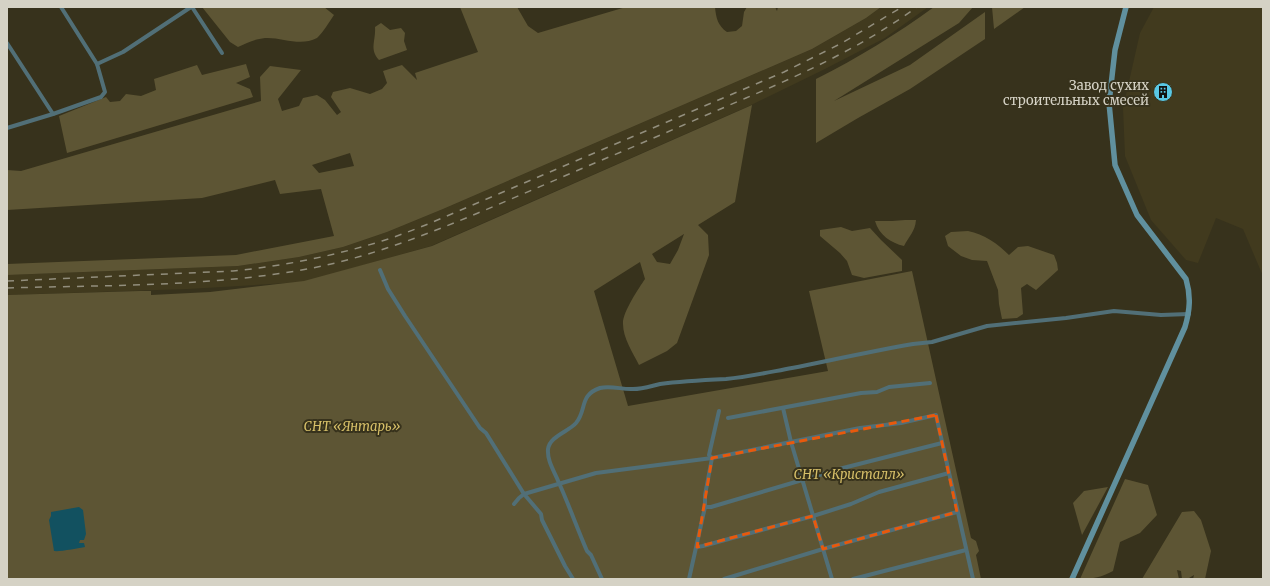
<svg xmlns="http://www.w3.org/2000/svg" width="1270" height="586" font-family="Merriweather,serif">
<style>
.built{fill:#413a1e}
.green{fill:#5d5534;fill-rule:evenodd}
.water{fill:#125160}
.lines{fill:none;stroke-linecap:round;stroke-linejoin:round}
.street{stroke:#516f77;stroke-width:4}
.secondary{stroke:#60909e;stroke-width:5.5}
.rail{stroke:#928e7d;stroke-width:1.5;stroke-dasharray:7 7;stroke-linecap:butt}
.marked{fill:none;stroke:#e8590c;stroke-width:3;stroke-dasharray:8 5;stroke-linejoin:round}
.labels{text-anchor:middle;stroke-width:4;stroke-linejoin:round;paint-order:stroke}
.poi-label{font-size:13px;fill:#d5d2c5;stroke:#37321c;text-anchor:end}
.park-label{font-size:13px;font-style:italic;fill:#d6bf68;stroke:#37321c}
</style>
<rect width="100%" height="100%" fill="#37321c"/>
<g class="built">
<polygon points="881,7 928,7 885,38 823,70 749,106 431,246 304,282 188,289 7,295 7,275 238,266 299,257 343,247 387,232 443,209 812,49 866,18"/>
<polygon points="1154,7 1263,7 1263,276 1243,229 1216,218 1198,263 1186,260 1151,220 1125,156 1123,108 1140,33"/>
</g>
<g class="green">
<path d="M 202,7 L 324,7 L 334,15 C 330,21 322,34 317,38 C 300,47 282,37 265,38 C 255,39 247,43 238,47 L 230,42 Z"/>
<path d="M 460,7 L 517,7 L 528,26 L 538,33 L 626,7 L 715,7 C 716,18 718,26 727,32 L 736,31 L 742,26 L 744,12 L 747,7 L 775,7 L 777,11 L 778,7 L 881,7 L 866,18 L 812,49 L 443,209 L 387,232 L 343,247 L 299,257 L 238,266 L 7,275 L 7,264 L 236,255 L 334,236 L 321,189 L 280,194 L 275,180 L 202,198 L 7,210 L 7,170 L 21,171 L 261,101 L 260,77 L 270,66 L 301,70 L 278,99 L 282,111 L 299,106 L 303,98 L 317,95 L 325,100 L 337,115 L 341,112 L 331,97 L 333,92 L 350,88 L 370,94 L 382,89 L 387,83 L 383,71 L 402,65 L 417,80 L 415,73 L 478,52 ZM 350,153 L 354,166 L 319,173 L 312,165 Z"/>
<path d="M 934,7 L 973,7 L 959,23 L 834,101 L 910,65 L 985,12 L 985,39 L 910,89 L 858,118 L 816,143 L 816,79 C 858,58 897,34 934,7 Z"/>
<polygon points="992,7 1025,7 994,29"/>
<path d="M 381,23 L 390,30 L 401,28 L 405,33 L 404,41 L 407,50 L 379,60 C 369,49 376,41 375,27 Z"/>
<polygon points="246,64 250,77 236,83 250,89 253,97 67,153 59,116 106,97 110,102 120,101 126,94 141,96 156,90 154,79 197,65 202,75"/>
<path d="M 752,105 L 735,202 L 698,225 L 708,235 L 709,255 L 677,343 L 667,351 L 639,365 C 633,353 623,338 623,324 C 622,313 639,288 645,279 L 640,262 L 594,291 L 628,406 L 828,371 L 809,291 L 912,271 L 971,538 L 976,541 L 979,551 L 976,555 L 981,579 L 7,579 L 7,295 L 140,291 L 151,291 L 151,295 L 210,292 L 304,281 L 432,246 ZM 684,234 L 678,250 L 670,264 L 657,262 L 652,254 Z"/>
<path d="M 905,220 L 916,220 C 915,232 909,236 904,246 C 891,243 879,235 875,221 L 892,221 Z"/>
<polygon points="841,227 852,231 870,228 881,240 902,260 902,271 864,278 852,275 847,261 840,253 820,236 820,230"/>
<path d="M 968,231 C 984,234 998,244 1009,255 L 1018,247 L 1028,246 L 1054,255 L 1057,263 L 1058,270 L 1036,290 L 1027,284 L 1021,288 L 1023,314 L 1017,318 L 1002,319 L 999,304 L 998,290 L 987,261 L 972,260 L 961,256 L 948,246 L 945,236 L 951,232 Z"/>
<path d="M 1125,479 L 1148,485 L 1157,515 L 1140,533 L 1120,542 L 1113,571 C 1102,577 1093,579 1080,579 Z"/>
<polygon points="1108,487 1082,535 1073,503 1084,491"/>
<polygon points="1194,511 1201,520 1211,551 1205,579 1193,579 1194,575 1189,578 1182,579 1181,571 1177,570 1179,579 1142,579 1182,512"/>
</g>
<path class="water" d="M 79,507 L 83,510 L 86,534 L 84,540 L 80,540 L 79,543 L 84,543 L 85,547 C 79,548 59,552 54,551 L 49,520 L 51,516 L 51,512 Z"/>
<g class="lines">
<g class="street">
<polyline points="192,7 222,53"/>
<polyline points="7,43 53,114"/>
<polyline points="97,64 123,52 191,7"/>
<polyline points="7,128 53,114 101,97 105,92 97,64 61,7"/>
<polyline points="380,270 388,289 405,316 480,428 486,433 524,494 541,514 542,520 565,566 573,579"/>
<polyline points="783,408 791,442 832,579"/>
<polyline points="728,418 861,393 877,392 889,387 930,383"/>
<polyline points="514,504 519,498 524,494 596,473 712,458 860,428 901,423 936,415 973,579"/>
<polyline points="705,507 711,507 843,468 942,443"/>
<polyline points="697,547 703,546 813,516 851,504 879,492 949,473"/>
<path d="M 602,579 L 591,555 L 587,551 C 577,528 569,505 559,483 C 555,472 547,462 548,449 C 550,436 568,432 576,423 C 587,410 579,395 600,388 C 611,385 623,390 633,389 C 643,389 651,386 660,384 C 682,381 704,380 726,379 C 748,377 770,372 792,368 C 832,360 873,351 913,344 L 932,342 L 987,326 L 1066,318 L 1114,311 L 1161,315 L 1189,314"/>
<polyline points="689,579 705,507 705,495 712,458 709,455 719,411"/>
<polyline points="724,579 823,549 957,512"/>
<polyline points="853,579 966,550"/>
</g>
<path class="secondary" d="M 1072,579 L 1185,327 C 1190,310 1191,296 1186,279 L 1137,215 L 1115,165 L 1109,103 L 1115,50 L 1126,7"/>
<g class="rail">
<path d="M 7,281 L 233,271 C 284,266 333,256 382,241 C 398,236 413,230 428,224 L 784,72 L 842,43 L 902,7"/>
<path d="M 7,288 C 107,285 209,287 307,269 C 367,258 423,236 478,213 C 526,193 573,172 621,152 C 663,134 704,116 746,98 C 805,73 865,45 917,7"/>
</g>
</g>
<path class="marked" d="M 936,415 L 957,512 L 823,549 L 813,516 L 697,547 L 712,458 Z"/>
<defs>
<g id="building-disc" transform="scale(1)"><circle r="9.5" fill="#59c8e5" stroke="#37321c"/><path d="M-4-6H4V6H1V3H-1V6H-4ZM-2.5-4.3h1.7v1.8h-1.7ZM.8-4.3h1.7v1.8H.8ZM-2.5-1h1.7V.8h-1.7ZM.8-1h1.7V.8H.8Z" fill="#111"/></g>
</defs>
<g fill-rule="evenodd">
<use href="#building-disc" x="1163" y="92"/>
</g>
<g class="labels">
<g class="poi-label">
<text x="1149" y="90">Завод сухих<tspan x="1149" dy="15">строительных смесей</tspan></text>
</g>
<g class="park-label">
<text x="352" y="431">СНТ «Янтарь»</text>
<text x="849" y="479">СНТ «Кристалл»</text>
</g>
</g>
<rect width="1270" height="586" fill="none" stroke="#d5d2c5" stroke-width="16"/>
</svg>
